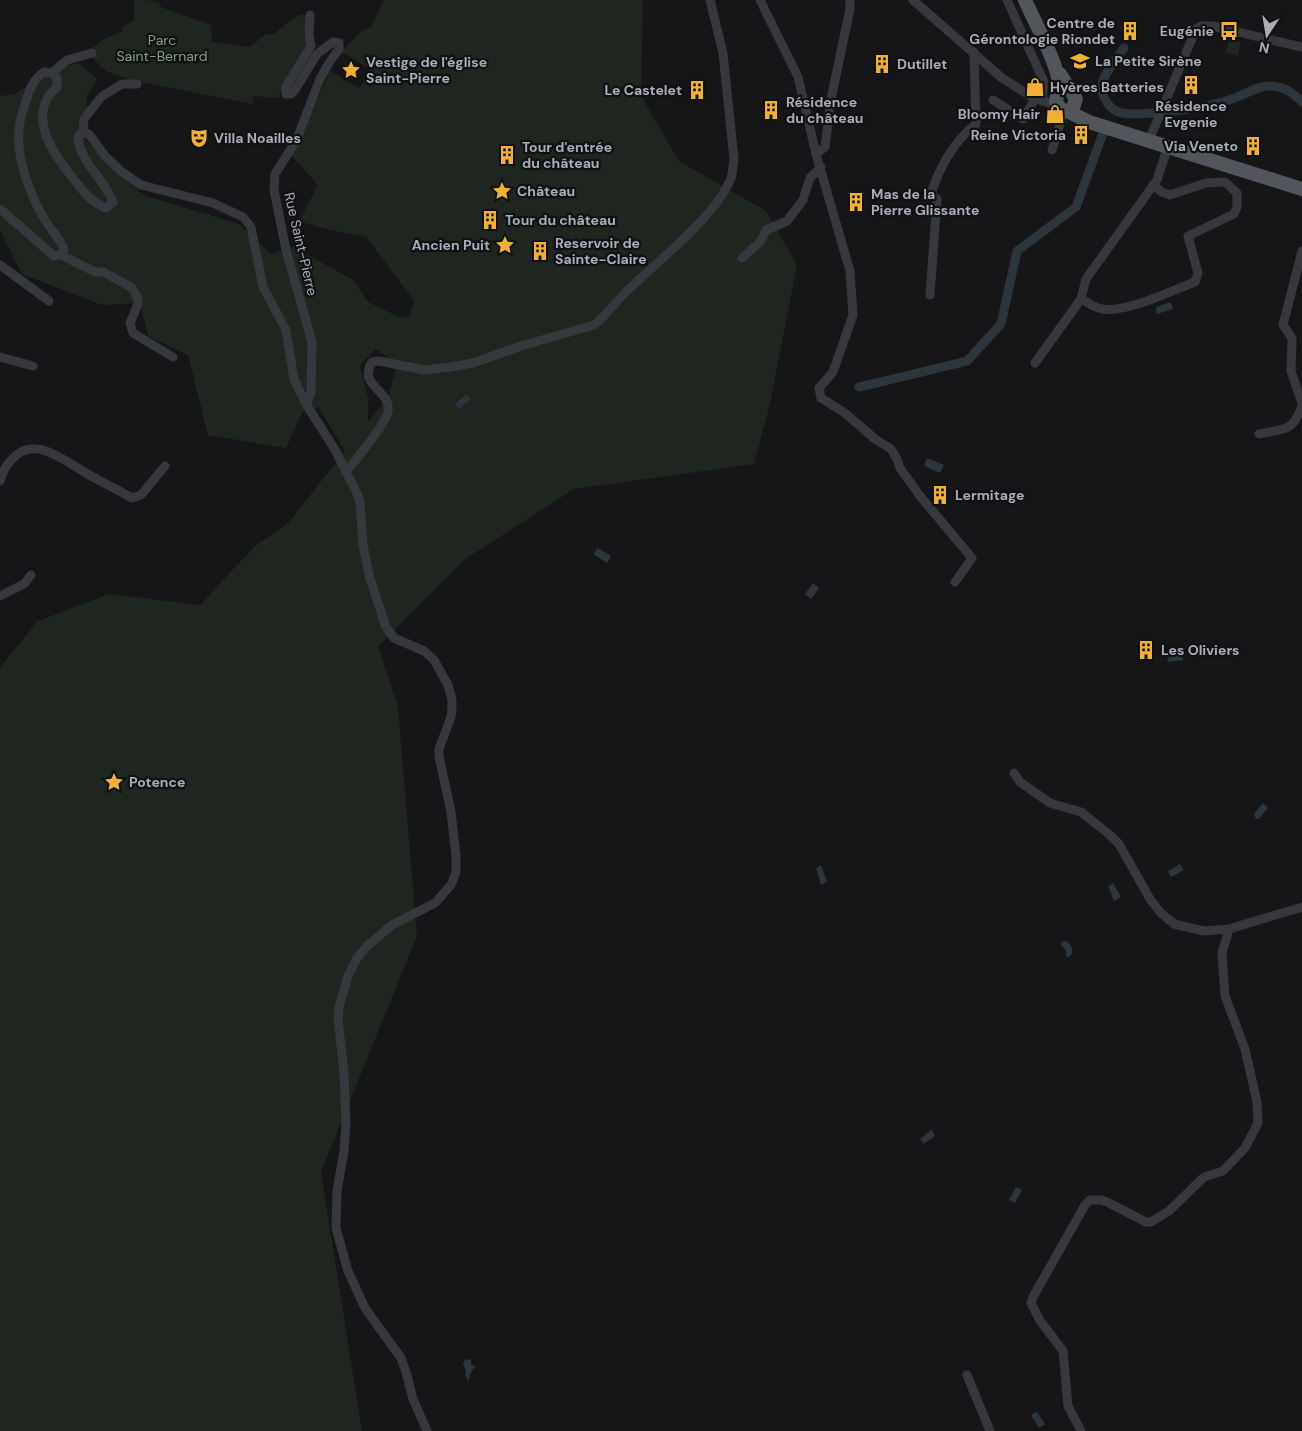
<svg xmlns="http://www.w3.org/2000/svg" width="1302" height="1431" font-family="'DM Sans',sans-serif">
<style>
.green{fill:#1e261f;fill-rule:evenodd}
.water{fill:#2c353c}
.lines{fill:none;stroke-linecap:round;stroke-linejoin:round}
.canal{stroke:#2c353c;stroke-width:9}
.street{stroke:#37383d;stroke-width:9}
.primary{stroke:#53555c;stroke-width:14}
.labels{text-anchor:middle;stroke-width:4.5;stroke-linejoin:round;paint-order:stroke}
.poi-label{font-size:14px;font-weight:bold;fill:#a8adb8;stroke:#111113;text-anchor:start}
.park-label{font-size:14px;fill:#7fa381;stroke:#111113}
.street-label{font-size:14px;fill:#a8adb8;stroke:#111113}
</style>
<rect width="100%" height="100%" fill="#161618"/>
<g class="green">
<polygon points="134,0 146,0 158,2 161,7 211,25 212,42 250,47 266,34 274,34 288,22 301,14 308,17 304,34 309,45 293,67 278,98 253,96 253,104 135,81 108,72 93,59 91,49 106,38 123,31 122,27 134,21"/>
<path d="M 384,0 L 643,0 L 641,96 L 679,161 L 766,211 L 797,265 L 770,404 L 754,464 L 574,489 L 464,560 L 378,647 L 398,707 L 417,936 L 321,1172 L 362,1431 L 0,1431 L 0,667 L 38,621 L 109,594 L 200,605 L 254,547 L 289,522 L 345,451 L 319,408 L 303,411 L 286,448 L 208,435 L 188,355 L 148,336 L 140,303 L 102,305 L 22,274 L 0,230 L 0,96 L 14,94 L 63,66 L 79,63 L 97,79 L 87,96 L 85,140 L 143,195 L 239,224 L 271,254 L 294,247 L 353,280 L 368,302 L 397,316 L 409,318 L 414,301 L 366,237 L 321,228 L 299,221 L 318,185 L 292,156 L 330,71 L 359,88 L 372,70 L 341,52 L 362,31 L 371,27 ZM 376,349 L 397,364 L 389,395 L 368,422 L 368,398 L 360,365 Z"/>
<polygon points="1230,39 1241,42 1238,56 1225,53"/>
</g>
<g class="water">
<polygon points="1171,302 1173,309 1157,314 1156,307"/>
<polygon points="467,394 471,399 459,409 455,404"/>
<polygon points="927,458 944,465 940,473 924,466"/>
<polygon points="598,548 611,556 607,563 593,554"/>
<polygon points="813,583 819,588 811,599 805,594"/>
<polygon points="1182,653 1183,660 1168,662 1167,655"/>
<polygon points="1263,803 1268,808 1259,819 1256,819 1254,814"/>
<polygon points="1180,864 1184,870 1171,877 1168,871"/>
<polygon points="821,865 827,882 821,885 816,868"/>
<polygon points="1113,883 1121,897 1114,901 1108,886"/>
<path d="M 1063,941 L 1066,941 C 1071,943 1073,949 1072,954 L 1069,957 L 1066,957 L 1066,950 L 1061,945 Z"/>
<polygon points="930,1129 932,1130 935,1136 924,1144 920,1139 930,1131"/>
<polygon points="1016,1187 1022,1190 1015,1203 1009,1200"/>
<polygon points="471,1359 471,1364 476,1367 472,1370 468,1381 465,1374 466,1371 463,1364 465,1360"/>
<polygon points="1037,1412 1045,1424 1039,1428 1031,1415"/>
</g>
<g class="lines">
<g class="canal">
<path d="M 1124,48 C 1117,59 1105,71 1102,84 C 1100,96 1110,111 1122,113 C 1132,115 1143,114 1153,113 C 1179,111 1204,108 1229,100 C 1243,96 1257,85 1272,86 C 1285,87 1293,93 1302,102"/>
<polyline points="859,387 967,361 1001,324 1017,251 1076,207 1103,133"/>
</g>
<g class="street">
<polyline points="760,0 798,77 816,154"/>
<polyline points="850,0 850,9 831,99 825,147 816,154 850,271 853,315 833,372 819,388 821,398 845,413 875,439 891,449 897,459 900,468 920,496 972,558 955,582"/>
<polyline points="913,0 1002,78 1035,99 1045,101 1058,108"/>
<polyline points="1007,0 1044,82 1042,101"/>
<polyline points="52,73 67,60 92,53"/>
<polyline points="993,100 1023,119 1035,99"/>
<polyline points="83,132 89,134 105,156 122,172 141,185 213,203 243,217 251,227 263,287 286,330 294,379 306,404 334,448 358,495 360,503 363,545 369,575 386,627 394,638 424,651 434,660 448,685 452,700 452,708 451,717 439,749 439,756 451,812 456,856 456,872 451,885 435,903 392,925 367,946 357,958 348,976 339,1007 338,1019 344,1072 346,1124 344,1151 337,1191 336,1228 348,1271 365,1308 401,1358 406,1372 413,1399 427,1431"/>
<polyline points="83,132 84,119 101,97 122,84 137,84"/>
<polyline points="1149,140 1196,29 1201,26 1212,26 1302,47"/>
<polyline points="1052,150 1064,111"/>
<path d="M 0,209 L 54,256 L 61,255 L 64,249 C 59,237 51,230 45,220 C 31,197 16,158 19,131 C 19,122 22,113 25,105 C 29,91 32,80 44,72 L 52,73 L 57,78 L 57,87 C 54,90 49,94 47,99 C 33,126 56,157 72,177 C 84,192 88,200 106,208 L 113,202 C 105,179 79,162 78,137 L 83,132"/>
<polyline points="1302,251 1283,325 1292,338 1291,371 1302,403"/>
<polyline points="61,255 95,272 103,272 131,287 138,298 138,304 130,323 133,333 173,357"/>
<polyline points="742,258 761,241 766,230 787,221 803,200 810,178 821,167"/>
<polyline points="0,265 49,301"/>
<path d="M 930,295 L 937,199 L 931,194 C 939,168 954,141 976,124 L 974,52"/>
<path d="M 1081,299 C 1087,302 1094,308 1102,309 C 1127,313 1170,291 1195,282 L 1198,273 L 1188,236 L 1234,214 L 1237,207 L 1237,193 L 1225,182 L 1206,183 L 1170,195 L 1162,192 L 1153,185"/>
<polyline points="0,357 33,366"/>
<polyline points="1035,363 1081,299 1086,279 1157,180 1168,146"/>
<polyline points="306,404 311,393 312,342 286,250 274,190 275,174 296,141 320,79 329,63 339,49 339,43 333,42 317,54 295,90 291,94 286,94 286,87 311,46 309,34 310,15"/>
<path d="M 1259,434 C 1285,428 1292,433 1302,406"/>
<path d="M 346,472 C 355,461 386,423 388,412 C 392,390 357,386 372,362 L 379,361 L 424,370 L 450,367 L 473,363 L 521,346 L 594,325 C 607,315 616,301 629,289 C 658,261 717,215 731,178 C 733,172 733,165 734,159 L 723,53 L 710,0"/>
<path d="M 0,481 C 3,468 15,450 31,449 C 49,447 75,467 91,476 C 104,483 118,490 132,498 L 141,495 L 165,466"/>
<polyline points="0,596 24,584 31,575"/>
<polyline points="1014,773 1020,782 1050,803 1081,812 1110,835 1119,844 1150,899 1160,912 1174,924 1204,931 1229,929 1302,907"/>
<polyline points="967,1375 990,1431"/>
<polyline points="1081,1431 1068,1406 1063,1351 1039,1319 1031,1303 1033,1297 1085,1205 1090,1200 1101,1200 1107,1202 1146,1222 1151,1222 1169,1211 1204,1177 1223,1171 1245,1148 1258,1123 1257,1102 1245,1049 1225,996 1222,953 1229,929"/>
</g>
<g class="primary">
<path d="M 1025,0 C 1034,21 1057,62 1059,83 C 1060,90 1056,95 1056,102 L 1061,110 L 1067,111 L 1089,122 L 1302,189"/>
<polyline points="1060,74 1076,99 1073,108 1067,111"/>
</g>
</g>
<defs>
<g id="building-bare" transform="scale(1.5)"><path d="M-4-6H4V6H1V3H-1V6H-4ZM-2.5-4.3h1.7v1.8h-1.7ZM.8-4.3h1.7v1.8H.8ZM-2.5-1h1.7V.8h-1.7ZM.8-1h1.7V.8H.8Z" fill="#f2b134" stroke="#111113" stroke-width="2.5" paint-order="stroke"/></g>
<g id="bus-bare" transform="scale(1.5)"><path d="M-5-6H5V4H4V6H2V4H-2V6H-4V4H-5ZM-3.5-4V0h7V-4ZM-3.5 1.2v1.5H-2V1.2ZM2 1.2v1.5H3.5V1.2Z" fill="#f2b134" stroke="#111113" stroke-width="2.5" paint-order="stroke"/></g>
<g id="school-bare" transform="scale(1.5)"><path d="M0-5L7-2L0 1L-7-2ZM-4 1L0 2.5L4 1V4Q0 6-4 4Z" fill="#f2b134" stroke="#111113" stroke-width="2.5" paint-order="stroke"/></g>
<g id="sight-bare" transform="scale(1.5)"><path d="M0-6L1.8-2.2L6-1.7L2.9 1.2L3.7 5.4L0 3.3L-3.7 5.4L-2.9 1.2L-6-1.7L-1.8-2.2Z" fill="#f2b134" stroke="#111113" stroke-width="2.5" paint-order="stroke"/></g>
<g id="shop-bare" transform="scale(1.5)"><path d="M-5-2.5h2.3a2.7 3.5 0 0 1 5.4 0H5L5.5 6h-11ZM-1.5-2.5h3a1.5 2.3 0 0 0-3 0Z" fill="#f2b134" stroke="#111113" stroke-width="2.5" paint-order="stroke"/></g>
<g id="theatre-bare" transform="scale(1.5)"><path d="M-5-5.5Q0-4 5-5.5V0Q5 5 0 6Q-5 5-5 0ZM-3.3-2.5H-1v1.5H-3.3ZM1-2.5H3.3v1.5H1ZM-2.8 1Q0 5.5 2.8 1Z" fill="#f2b134" stroke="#111113" stroke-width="2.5" paint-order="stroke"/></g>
</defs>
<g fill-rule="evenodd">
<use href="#building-bare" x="1130" y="31"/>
<use href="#bus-bare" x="1229" y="31"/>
<use href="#school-bare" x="1080" y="61"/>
<use href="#building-bare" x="882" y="64"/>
<use href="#sight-bare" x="351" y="70"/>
<use href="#building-bare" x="1191" y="85"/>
<use href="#shop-bare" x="1035" y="87"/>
<use href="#building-bare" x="697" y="90"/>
<use href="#building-bare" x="771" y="110"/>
<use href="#shop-bare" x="1055" y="114"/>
<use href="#building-bare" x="1081" y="135"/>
<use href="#theatre-bare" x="199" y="138"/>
<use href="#building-bare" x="1253" y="146"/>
<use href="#building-bare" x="507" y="155"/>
<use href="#sight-bare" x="502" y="191"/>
<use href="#building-bare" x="856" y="202"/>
<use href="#building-bare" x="490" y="220"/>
<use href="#sight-bare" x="505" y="245"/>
<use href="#building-bare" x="540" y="251"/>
<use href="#building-bare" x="940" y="495"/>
<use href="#building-bare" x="1146" y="650"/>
<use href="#sight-bare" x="114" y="782"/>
</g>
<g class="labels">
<g class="poi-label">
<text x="1115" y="28" text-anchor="end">Centre de<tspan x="1115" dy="16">Gérontologie Riondet</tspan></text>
<text x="1214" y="36" text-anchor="end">Eugénie</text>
<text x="1095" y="66">La Petite Sirène</text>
<text x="366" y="67">Vestige de l'église<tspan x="366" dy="16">Saint-Pierre</tspan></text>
<text x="897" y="69">Dutillet</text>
<text x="1050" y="92">Hyères Batteries</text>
<text x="682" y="95" text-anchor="end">Le Castelet</text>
<text x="786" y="107">Résidence<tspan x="786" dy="16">du château</tspan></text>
<text x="1191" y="111" text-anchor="middle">Résidence<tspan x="1191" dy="16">Evgenie</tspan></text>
<text x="1040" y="119" text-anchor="end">Bloomy Hair</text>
<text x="1066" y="140" text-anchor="end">Reine Victoria</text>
<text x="214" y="143">Villa Noailles</text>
<text x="1238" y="151" text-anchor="end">Via Veneto</text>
<text x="522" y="152">Tour d'entrée<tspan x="522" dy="16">du château</tspan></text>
<text x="517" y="196">Château</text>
<text x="871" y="199">Mas de la<tspan x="871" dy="16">Pierre Glissante</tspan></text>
<text x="505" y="225">Tour du château</text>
<text x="555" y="248">Reservoir de<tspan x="555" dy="16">Sainte-Claire</tspan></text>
<text x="490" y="250" text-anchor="end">Ancien Puit</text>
<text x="955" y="500">Lermitage</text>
<text x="1161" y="655">Les Oliviers</text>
<text x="129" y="787">Potence</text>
</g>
<g class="park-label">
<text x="162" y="45">Parc<tspan x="162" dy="16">Saint-Bernard</tspan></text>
</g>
<g class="street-label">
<text transform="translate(301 244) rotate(77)" y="5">Rue Saint-Pierre</text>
</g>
</g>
<g transform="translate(1267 35) rotate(192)" stroke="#111113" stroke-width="4" paint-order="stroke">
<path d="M0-4L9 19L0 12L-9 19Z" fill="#a8adb8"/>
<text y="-8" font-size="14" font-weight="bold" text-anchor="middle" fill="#a8adb8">N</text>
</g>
</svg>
